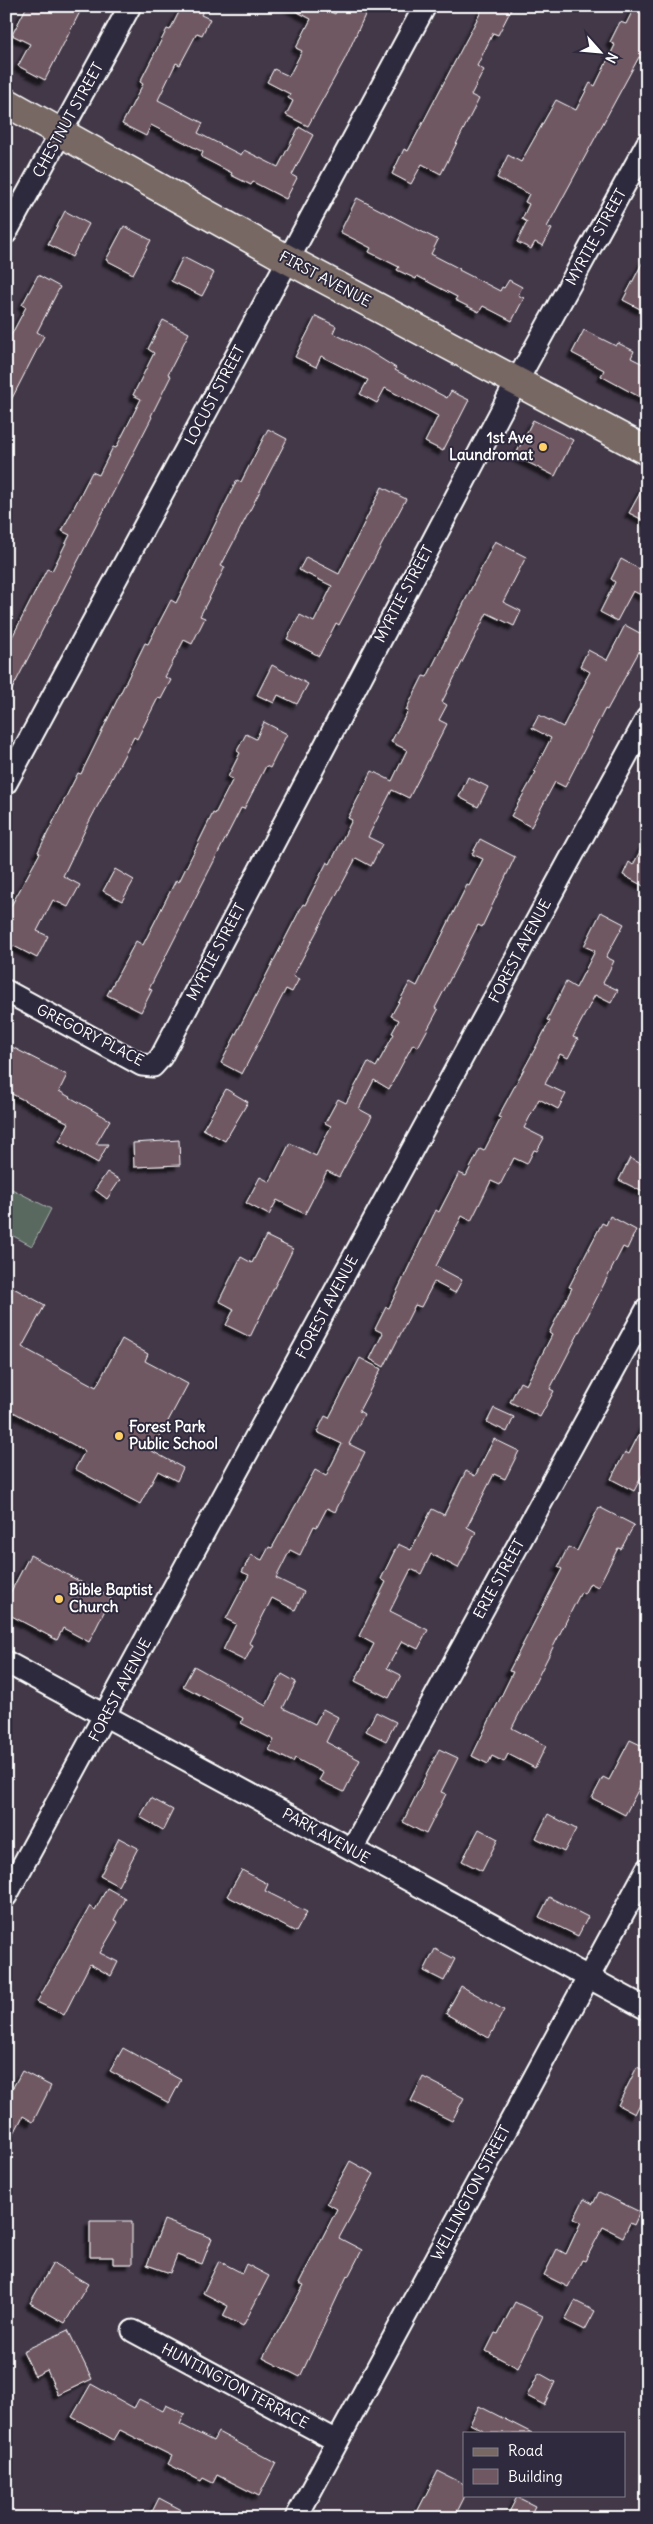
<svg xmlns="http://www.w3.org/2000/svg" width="653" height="2524" font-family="Delius,sans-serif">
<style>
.green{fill:#5a6960;stroke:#acb4b0}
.building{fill:#705863;stroke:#fff;filter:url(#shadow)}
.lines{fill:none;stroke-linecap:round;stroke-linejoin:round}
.minor-casing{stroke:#fff;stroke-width:25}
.major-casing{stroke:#fff;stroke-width:31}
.minor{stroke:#2f2a3d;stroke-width:21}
.major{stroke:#776864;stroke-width:28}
.poi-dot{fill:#ffd166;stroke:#2f2a3d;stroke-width:2}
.labels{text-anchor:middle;stroke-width:4;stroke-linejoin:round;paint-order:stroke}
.street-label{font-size:15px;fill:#fff;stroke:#2f2a3d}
.poi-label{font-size:15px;font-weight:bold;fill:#fff;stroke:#2f2a3d;text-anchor:start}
</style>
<defs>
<filter id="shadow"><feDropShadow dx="-4.5" dy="4.5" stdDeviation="1" flood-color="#0009"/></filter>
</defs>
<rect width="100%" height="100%" fill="#423848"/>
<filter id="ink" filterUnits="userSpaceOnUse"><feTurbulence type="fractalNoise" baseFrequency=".02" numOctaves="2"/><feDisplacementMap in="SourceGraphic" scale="10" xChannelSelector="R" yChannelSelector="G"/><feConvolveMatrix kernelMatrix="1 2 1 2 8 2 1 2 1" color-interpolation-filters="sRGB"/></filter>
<g filter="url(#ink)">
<polygon class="green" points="6,1186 51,1209 32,1246 6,1232"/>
<g class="building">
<polygon points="27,6 42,6 53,12 55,6 83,6 45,80 18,66 30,44 12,35"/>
<polygon points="182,6 205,6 201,15 210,19 202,35 197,33 180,65 176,63 158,100 203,123 198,133 241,155 244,150 278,167 299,127 313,135 292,175 297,178 286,199 253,182 251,185 231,175 232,173 201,157 203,152 151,125 146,136 122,124 143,84 140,82 167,29 170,30"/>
<polygon points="286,6 319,6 335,14 339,6 369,6 345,59 308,126 286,115 293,101 288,98 290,94 267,82 274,69 289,76 302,51 296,48 311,19"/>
<polygon points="484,6 513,6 498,35 493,33 477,66 484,70 471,95 479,99 441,174 422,164 411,184 392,174 404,149 408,151"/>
<polygon points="635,6 647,6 647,61 639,57 547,227 552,229 543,246 535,242 531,249 517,242 527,222 522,219 529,204 525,202 529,194 497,178 508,155 521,162 556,100 576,110 590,83 595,86 615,45 610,42 620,22 626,24"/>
<polygon points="357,198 438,240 431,254 460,269 459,270 500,291 502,287 504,288 509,280 522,287 518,295 524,298 512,321 483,306 479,312 455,300 457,297 417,276 416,279 397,270 399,267 369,252 371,248 340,232"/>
<polygon points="65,211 89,224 72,257 48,244"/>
<polygon points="124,226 151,240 133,274 106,260"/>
<polygon points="647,254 647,300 642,310 623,300"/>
<polygon points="183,257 214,273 202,296 171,281"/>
<polygon points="38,275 60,287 37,332 44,336 6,410 6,345 26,307 22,305"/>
<polygon points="316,316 336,326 333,333 372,353 396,368 395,370 447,398 451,391 469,400 443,451 425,442 438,416 385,388 377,403 360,394 368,380 321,356 316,367 295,357"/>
<polygon points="163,320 189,333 168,374 171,376 151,416 152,417 6,701 6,649 47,569 52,571 70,535 62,531 92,472 99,475 113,447 116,448 141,399 133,395 154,353 148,349"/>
<polygon points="584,330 616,346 618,343 634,351 631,358 647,366 647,401 601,376 604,370 572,353"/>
<polygon points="533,420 573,440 555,476 515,456"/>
<polygon points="268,429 287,439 221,566 225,567 200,616 205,618 192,644 184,640 165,677 171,680 161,699 158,698 137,739 134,737 88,824 63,876 80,885 68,907 53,900 37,931 48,936 37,958 6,942 6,915 40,853 38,852 78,773 81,774 145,643 148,644 171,600 176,603 237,480 241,482"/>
<polygon points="647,480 647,522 629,513"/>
<polygon points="382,487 406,499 339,625 336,623 319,656 287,639 300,615 314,622 332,586 299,570 306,557 339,574"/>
<polygon points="495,541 526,557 503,602 521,611 514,626 487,613 442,702 447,705 439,720 447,724 409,798 392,790 368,837 382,844 371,866 356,858 293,976 299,979 292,992 286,989 242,1074 221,1063 303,904 305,905 327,862 330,864 352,820 348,818 372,771 392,781 407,750 391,742 408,711 406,710 423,676 427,677"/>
<polygon points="621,559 647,573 647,598 633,591 617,621 600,612 615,582 611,579"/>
<polygon points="625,625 647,637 607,710 605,709 565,787 555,782 531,827 511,816 536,772 534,771 551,738 532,728 539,715 563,727 586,681 585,681 590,672 580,666 588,650 607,660"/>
<polygon points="272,665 308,684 297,704 278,695 274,703 257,695"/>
<polygon points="264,722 287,734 270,768 266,766 244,809 241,808 149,989 152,990 141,1012 107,995 136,941 143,945 176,880 179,882 213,813 215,814 233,779 228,777 240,753 237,751 246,734 256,739"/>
<polygon points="468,777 488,787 478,807 459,797"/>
<polygon points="647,838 647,888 623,875 629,862 633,865"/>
<polygon points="480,839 515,857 482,927 478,925 435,1008 438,1010 418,1047 413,1044 389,1089 374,1080 359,1109 372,1116 339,1177 327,1171 305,1214 277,1200 269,1215 246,1203 260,1177 270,1182 290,1143 316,1156 331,1126 325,1123 338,1099 346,1103 368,1062 376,1067 394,1034 392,1033 399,1020 391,1016 410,982 417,986 467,885 469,886 483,859 472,854"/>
<polygon points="115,869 134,880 122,901 103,891"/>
<polygon points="601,912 624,924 606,957 614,961 603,983 618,990 611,1003 595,995 573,1037 578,1039 568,1058 560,1054 545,1084 566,1094 558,1109 539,1099 524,1128 544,1138 537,1151 534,1150 527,1164 514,1158 500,1185 491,1181 471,1221 462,1216 436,1266 462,1280 455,1293 434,1282 421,1307 415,1305 384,1367 370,1359 383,1333 375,1329 386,1307 389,1308 436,1210 439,1212 459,1173 466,1176 480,1149 484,1151 501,1118 498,1117 550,1021 547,1020 566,982 576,988 595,951 584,946"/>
<polygon points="6,1044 67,1075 59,1091 110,1120 96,1144 108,1144 98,1163 59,1141 69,1123 6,1091"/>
<polygon points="226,1089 248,1102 225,1141 203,1129"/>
<polygon points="179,1140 180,1165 134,1167 133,1143"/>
<polygon points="630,1158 647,1167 647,1194 619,1180"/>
<polygon points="107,1172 120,1180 107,1199 95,1190"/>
<polygon points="610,1216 636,1230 627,1249 623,1247 550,1389 554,1391 540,1417 510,1402 520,1382 526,1385 552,1335 549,1333 572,1288 569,1287 602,1223 606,1225"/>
<polygon points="266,1236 293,1249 250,1337 226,1325 234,1309 219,1301 241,1257 252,1263"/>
<polygon points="6,1284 45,1305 22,1347 96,1387 122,1339 148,1354 145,1361 188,1384 152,1451 183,1468 177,1481 158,1471 140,1504 75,1469 85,1451 6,1408"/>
<polygon points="360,1358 381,1369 359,1411 364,1414 349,1444 365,1452 335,1512 327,1508 317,1527 314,1526 300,1555 290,1550 276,1578 304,1592 295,1610 272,1598 249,1643 253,1645 245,1661 223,1650 236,1624 226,1619 249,1575 242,1572 251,1555 262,1560 269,1547 272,1548 315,1470 326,1476 342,1444 317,1432 325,1416 329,1418"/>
<polygon points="494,1408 514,1417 507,1432 487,1422"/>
<polygon points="647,1419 647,1466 634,1491 611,1479 625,1452 629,1454"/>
<polygon points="494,1439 519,1451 505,1479 494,1474 467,1527 476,1532 458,1568 431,1554 421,1574 411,1569 390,1611 428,1630 418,1649 402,1641 387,1668 401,1675 389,1698 355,1681 374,1644 359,1636 386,1582 381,1579 398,1544 411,1550 432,1509 444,1515 466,1471 475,1476"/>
<polygon points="599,1507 634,1525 621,1549 618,1548 598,1587 590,1583 584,1594 581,1592 512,1728 546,1746 535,1768 508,1754 504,1762 492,1756 488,1764 472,1756 513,1672 509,1671 562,1569 558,1567 568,1547 577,1551"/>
<polygon points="30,1555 111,1598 89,1642 63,1628 57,1640 6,1613 6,1601"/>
<polygon points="194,1666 266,1706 282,1674 296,1682 283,1708 315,1724 323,1709 338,1717 326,1742 360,1760 344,1792 319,1780 323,1773 295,1758 293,1762 269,1750 274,1740 241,1723 243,1718 183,1686"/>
<polygon points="376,1712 396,1722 386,1741 366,1731"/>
<polygon points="630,1740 647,1748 647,1773 625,1815 592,1798 603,1777 609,1780"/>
<polygon points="439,1749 458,1758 441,1792 446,1794 426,1834 403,1822"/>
<polygon points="151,1798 173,1810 163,1830 140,1817"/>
<polygon points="548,1814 576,1829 564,1852 536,1838"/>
<polygon points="479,1829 498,1839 482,1871 462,1861"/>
<polygon points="119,1838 138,1848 118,1886 100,1876"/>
<polygon points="242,1870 268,1884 265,1891 307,1912 296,1932 227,1896"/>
<polygon points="107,1888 125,1898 114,1920 118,1922 100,1953 118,1962 111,1976 90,1964 64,2015 37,2002 90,1906 95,1910"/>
<polygon points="549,1897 588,1917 578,1936 539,1917"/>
<polygon points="435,1949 455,1959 444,1981 424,1971"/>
<polygon points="461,1986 504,2010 489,2038 446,2014"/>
<polygon points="123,2048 181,2080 169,2103 110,2071"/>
<polygon points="637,2067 647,2072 647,2108 640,2104 635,2114 618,2105"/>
<polygon points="22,2071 51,2086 33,2122 23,2116 6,2149 6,2100"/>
<polygon points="423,2077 464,2098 452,2121 411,2101"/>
<polygon points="350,2161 374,2174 339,2238 362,2250 348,2277 347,2276 300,2377 263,2358 304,2285 299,2283 337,2209 327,2203"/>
<polygon points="599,2192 640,2212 634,2225 630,2223 623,2237 603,2227 585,2261 582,2260 568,2287 544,2275 557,2249 566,2254 581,2222 574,2219 584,2199 593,2204"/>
<polygon points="164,2220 212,2238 202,2264 177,2255 170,2273 147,2265"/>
<polygon points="90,2221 132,2221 132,2264 113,2264 113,2257 90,2257"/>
<polygon points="219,2261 242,2273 246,2264 269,2276 243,2326 223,2316 228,2306 203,2293"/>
<polygon points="53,2263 88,2284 65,2323 30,2303"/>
<polygon points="575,2301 595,2311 585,2330 565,2320"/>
<polygon points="515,2302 543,2316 518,2368 486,2351 495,2333 498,2334"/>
<polygon points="68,2330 92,2379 58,2395 47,2370 35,2376 23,2351"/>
<polygon points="539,2373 555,2382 544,2405 527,2396"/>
<polygon points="91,2384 134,2408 139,2399 163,2411 166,2405 185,2414 180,2424 213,2441 218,2432 276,2463 259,2496 217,2475 213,2483 203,2478 201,2481 168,2464 172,2456 120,2430 114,2440 72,2417"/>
<polygon points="479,2406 532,2433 487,2433 470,2424"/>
<polygon points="438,2471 464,2484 464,2498 454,2518 414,2518"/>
<polygon points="517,2497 535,2506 529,2518 506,2518"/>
<polygon points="159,2498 197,2518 163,2518 152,2512"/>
</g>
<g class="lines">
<g class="minor-casing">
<g id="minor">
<polyline points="6,233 130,6"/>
<polyline points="6,783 425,6"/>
<polyline points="6,991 142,1065 153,1066 161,1057 517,381 647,144"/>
<polyline points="6,1662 647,2009"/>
<polyline points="352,1849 647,1309"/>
<polyline points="6,1896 647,718"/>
<polyline points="133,2331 337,2441"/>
<polyline points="296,2518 647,1869"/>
</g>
</g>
<g class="major-casing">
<polyline id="major" points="6,102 287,259 647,451"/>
</g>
<use href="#minor" class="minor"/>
<use href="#major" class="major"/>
</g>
</g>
<g class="poi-dot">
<circle cx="543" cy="447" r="5"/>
<circle cx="119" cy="1436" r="5"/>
<circle cx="59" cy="1599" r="5"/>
</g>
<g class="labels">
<g class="street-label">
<text transform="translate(68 120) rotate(-61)" y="5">CHESTNUT STREET</text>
<text transform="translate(596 237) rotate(-61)" y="5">MYRTIE STREET</text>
<text transform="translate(325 279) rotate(28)" y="5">FIRST AVENUE</text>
<text transform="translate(215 395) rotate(-62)" y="5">LOCUST STREET</text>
<text transform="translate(404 594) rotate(-62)" y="5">MYRTIE STREET</text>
<text transform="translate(520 951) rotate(-62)" y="5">FOREST AVENUE</text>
<text transform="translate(216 952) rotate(-62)" y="5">MYRTIE STREET</text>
<text transform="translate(90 1035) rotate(27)" y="5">GREGORY PLACE</text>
<text transform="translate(327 1307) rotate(-62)" y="5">FOREST AVENUE</text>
<text transform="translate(499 1579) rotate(-61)" y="5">ERIE STREET</text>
<text transform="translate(120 1690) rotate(-62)" y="5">FOREST AVENUE</text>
<text transform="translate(326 1836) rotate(29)" y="5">PARK AVENUE</text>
<text transform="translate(471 2193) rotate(-62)" y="5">WELLINGTON STREET</text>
<text transform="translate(235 2386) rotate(28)" y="5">HUNTINGTON TERRACE</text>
</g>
<g class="poi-label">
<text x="533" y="443" text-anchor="end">1st Ave<tspan x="533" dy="17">Laundromat</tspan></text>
<text x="129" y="1432">Forest Park<tspan x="129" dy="17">Public School</tspan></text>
<text x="69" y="1595">Bible Baptist<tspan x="69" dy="17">Church</tspan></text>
</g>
</g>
<rect width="653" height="2524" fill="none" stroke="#2f2a3d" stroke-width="25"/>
<rect x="12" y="12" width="628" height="2499" fill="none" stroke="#fff" stroke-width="2" filter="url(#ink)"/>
<rect x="463" y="2432" width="162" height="65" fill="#2f2a3d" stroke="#827f8b"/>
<rect x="473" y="2448" width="25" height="8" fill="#776864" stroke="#827f8b"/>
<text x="508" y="2456" font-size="15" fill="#ffffff">Road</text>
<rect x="473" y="2469" width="25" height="15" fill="#705863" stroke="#827f8b"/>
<text x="508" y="2482" font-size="15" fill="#ffffff">Building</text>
<g transform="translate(600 52) rotate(117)" stroke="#2f2a3d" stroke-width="4" paint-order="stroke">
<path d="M0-4L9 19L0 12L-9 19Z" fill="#ffffff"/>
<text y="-8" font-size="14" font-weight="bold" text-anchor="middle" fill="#ffffff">N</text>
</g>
</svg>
